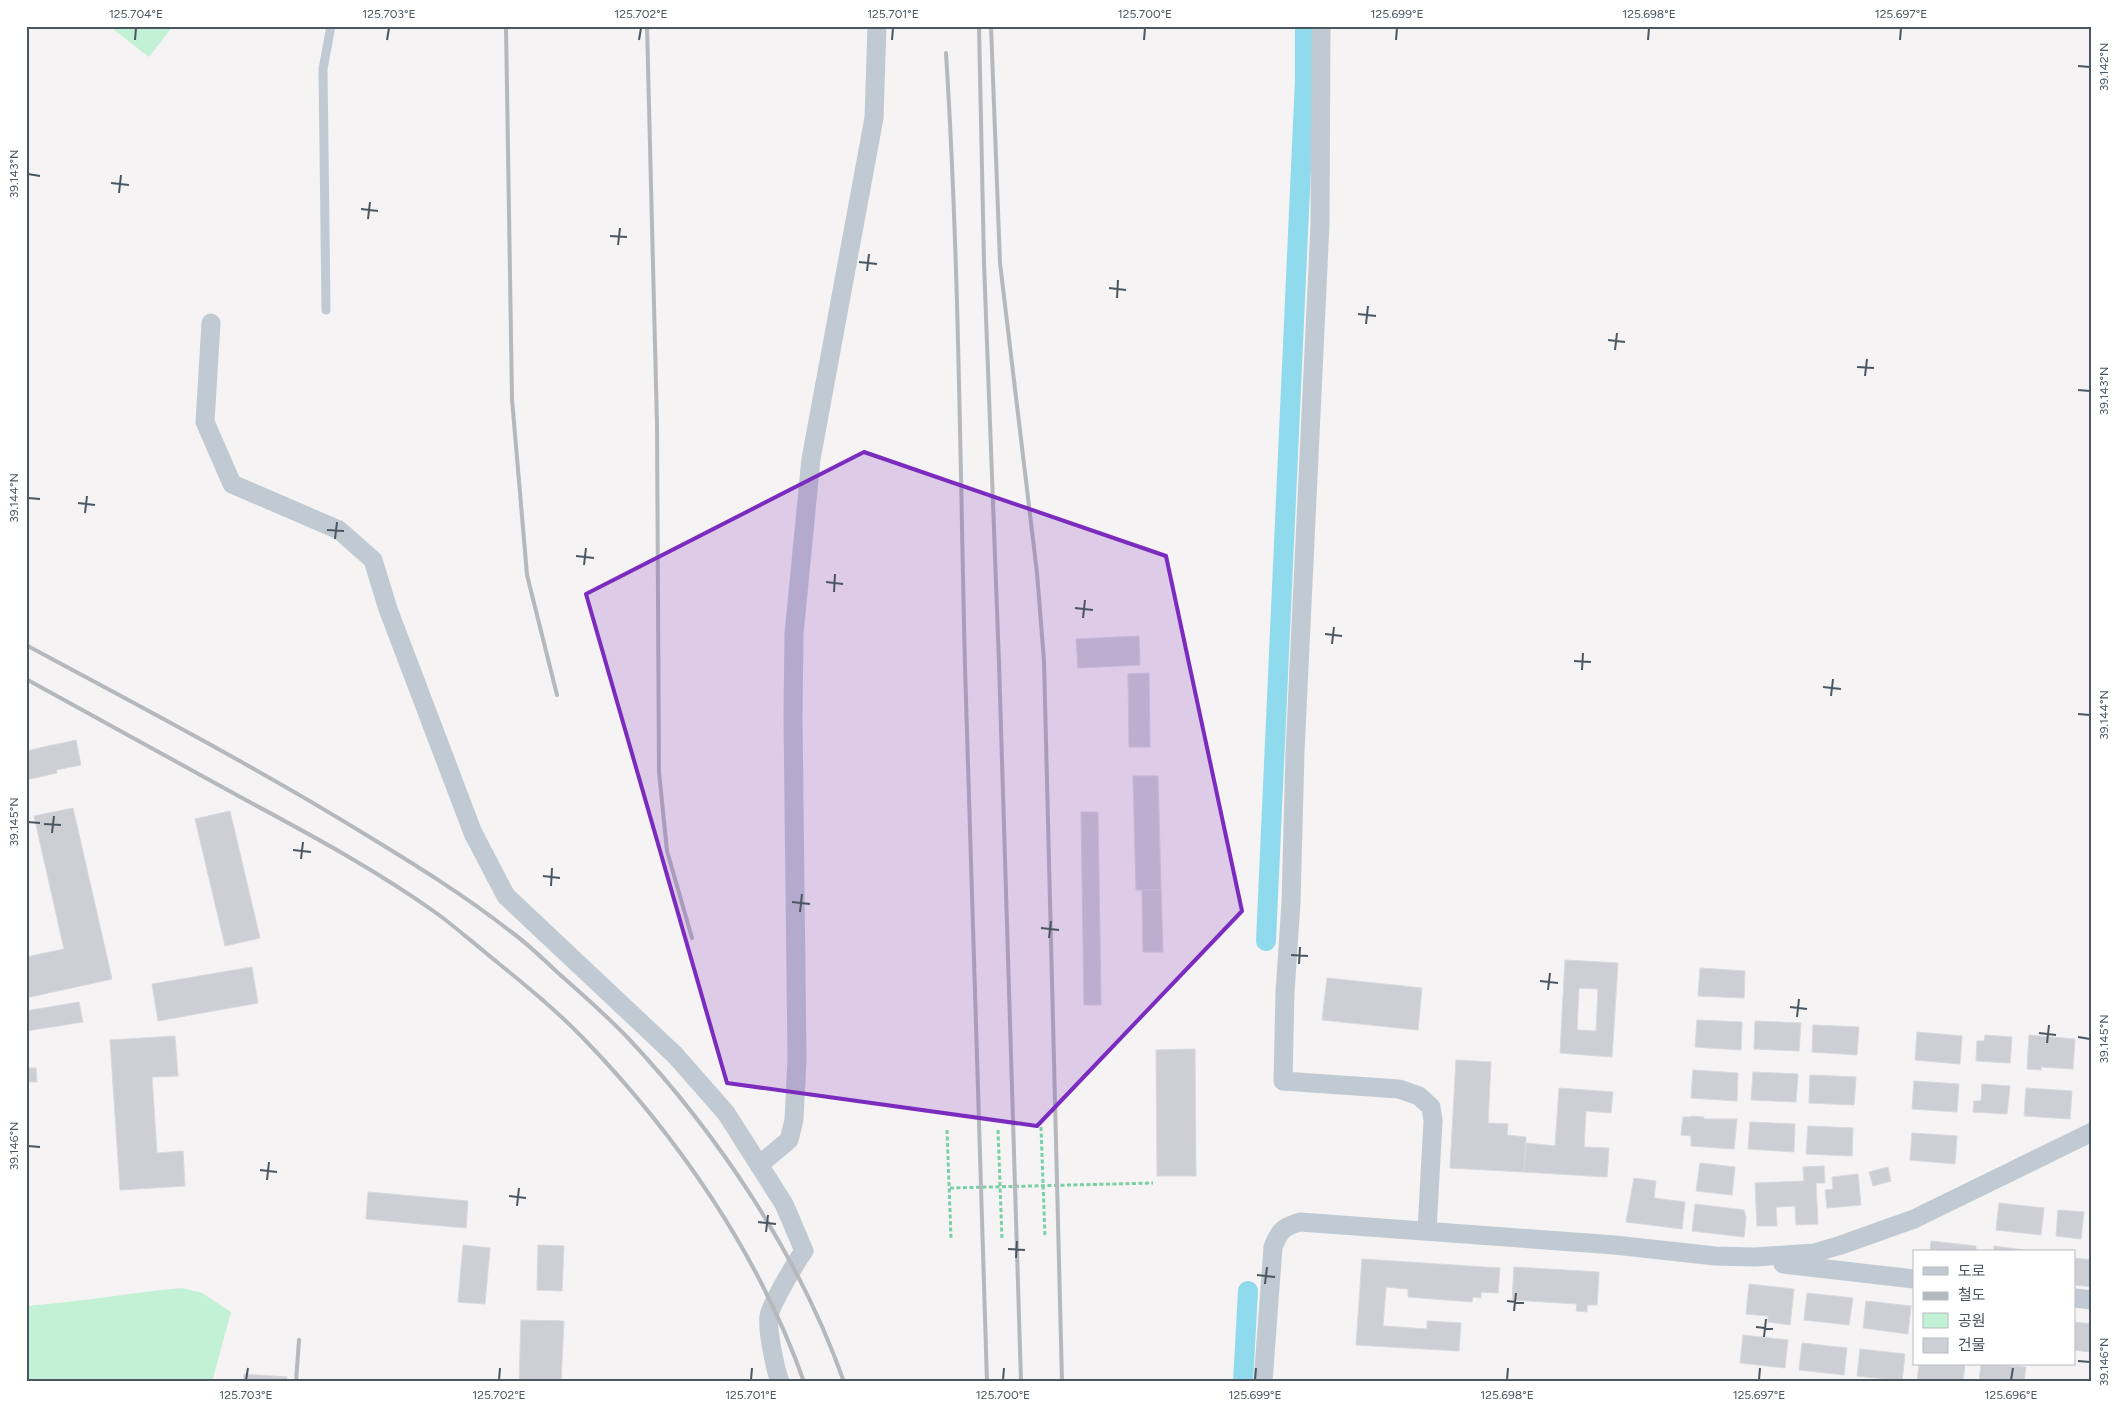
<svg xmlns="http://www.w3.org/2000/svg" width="2118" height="1408" font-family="Figtree,'Noto Sans KR',sans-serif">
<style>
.green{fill:#c3f1d5}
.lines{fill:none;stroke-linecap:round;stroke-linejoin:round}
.canal{stroke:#90daee;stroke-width:20}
.building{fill:#cdcfd5;stroke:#d7d9de;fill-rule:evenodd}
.path{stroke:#7ad0a6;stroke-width:3;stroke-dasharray:4 2.5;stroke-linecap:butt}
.lane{stroke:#c1cad2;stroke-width:9}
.street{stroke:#c1cad2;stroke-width:19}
.rail{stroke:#b5b8bd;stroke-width:4}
.marked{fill:#7b2cbf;fill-opacity:0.2;stroke:#7b2cbf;stroke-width:4;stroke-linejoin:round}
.ticks{fill:none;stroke:#4a5661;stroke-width:2}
.neatline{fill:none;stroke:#4a5661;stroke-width:2}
.ticks-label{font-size:12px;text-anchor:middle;fill:#4a5661}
</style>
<rect width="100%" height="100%" fill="#f5f3f3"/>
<g class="green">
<polygon points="109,26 173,26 149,57"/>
<path d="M 182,1288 L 202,1293 L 231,1312 L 212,1382 L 26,1382 L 26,1306 C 79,1302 130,1293 182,1288 Z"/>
</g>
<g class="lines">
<g class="canal">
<polyline points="1266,941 1305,79 1305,26"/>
<polyline points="1243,1382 1248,1291"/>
</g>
</g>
<g class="building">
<polygon points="1139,636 1140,665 1078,668 1076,639"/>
<polygon points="1149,673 1150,747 1129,747 1128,674"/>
<polygon points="76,740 81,765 56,770 57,773 26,780 26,751"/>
<polygon points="1133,776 1158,776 1161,890 1136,890"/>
<polygon points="73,808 112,979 26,998 26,957 64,949 34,816"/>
<polygon points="230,811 260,938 225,946 195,819"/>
<polygon points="1081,812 1098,812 1101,1005 1084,1005"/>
<polygon points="1142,890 1161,890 1163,952 1143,952"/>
<path d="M 1565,960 L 1618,963 L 1612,1057 L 1560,1053 ZM 1579,988 L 1598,989 L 1596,1031 L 1577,1030 Z"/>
<polygon points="252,967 258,1003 158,1021 152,984"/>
<polygon points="1700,968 1745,971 1744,998 1698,996"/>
<polygon points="1327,978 1422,988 1418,1030 1322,1020"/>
<polygon points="79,1002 83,1022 26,1031 26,1011"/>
<polygon points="1697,1020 1742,1022 1741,1050 1695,1047"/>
<polygon points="1755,1021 1801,1023 1799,1051 1754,1049"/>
<polygon points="1813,1025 1859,1027 1857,1055 1812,1052"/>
<polygon points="1917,1032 1962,1036 1960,1064 1915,1060"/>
<polygon points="1985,1035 2012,1037 2010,1063 1976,1061 1977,1041 1984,1041"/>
<polygon points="2029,1035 2075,1039 2073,1069 2041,1067 2041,1070 2027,1069"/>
<polygon points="175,1036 178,1076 152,1077 157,1153 183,1151 185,1186 120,1190 110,1040"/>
<polygon points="1195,1049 1196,1176 1157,1176 1156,1050"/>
<polygon points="1456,1060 1491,1062 1488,1123 1508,1124 1507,1135 1526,1137 1524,1172 1450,1168"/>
<polygon points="26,1068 36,1068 37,1082 26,1082"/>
<polygon points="1693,1070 1738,1073 1737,1101 1691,1098"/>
<polygon points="1753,1072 1798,1074 1796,1102 1751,1100"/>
<polygon points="1810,1075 1856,1077 1854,1105 1809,1103"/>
<polygon points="1914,1081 1959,1084 1957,1112 1912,1109"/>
<polygon points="1982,1084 2010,1086 2007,1114 1973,1112 1974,1101 1981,1101"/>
<polygon points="1559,1088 1613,1092 1611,1113 1586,1111 1584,1147 1609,1148 1607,1177 1524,1172 1526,1143 1555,1146"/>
<polygon points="2026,1088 2072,1091 2070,1119 2024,1116"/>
<polygon points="1691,1116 1704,1117 1704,1119 1737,1119 1734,1149 1691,1146 1691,1136 1681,1135 1683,1117 1691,1117"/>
<polygon points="1750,1122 1795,1124 1794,1152 1748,1149"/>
<polygon points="1808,1126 1853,1128 1852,1156 1806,1154"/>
<polygon points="1912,1133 1957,1136 1955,1164 1910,1160"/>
<polygon points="1700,1163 1735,1167 1732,1195 1696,1191"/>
<polygon points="1824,1166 1825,1183 1816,1183 1818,1224 1796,1225 1795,1206 1776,1207 1777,1226 1757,1226 1755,1183 1804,1181 1803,1167"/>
<polygon points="1888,1167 1891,1181 1873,1186 1869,1172"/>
<polygon points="1858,1174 1861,1205 1827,1208 1825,1190 1833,1189 1832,1177"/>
<polygon points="1634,1178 1656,1181 1654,1198 1685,1202 1682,1229 1626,1222"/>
<polygon points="368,1192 468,1201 466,1228 366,1219"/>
<polygon points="1999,1203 2044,1208 2041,1235 1996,1230"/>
<polygon points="1695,1204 1744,1210 1746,1217 1744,1237 1692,1231"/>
<polygon points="2058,1210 2084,1212 2081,1239 2056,1236"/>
<polygon points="1931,1241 1976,1246 1976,1252 1930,1252"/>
<polygon points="463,1245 490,1248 485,1304 458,1302"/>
<polygon points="538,1245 564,1246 562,1291 537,1290"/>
<polygon points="1994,1246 2039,1252 1994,1252"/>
<polygon points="2074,1258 2092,1260 2092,1287 2074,1285"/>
<polygon points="1362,1259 1500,1268 1498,1293 1481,1292 1481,1298 1473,1297 1472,1302 1408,1297 1408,1289 1386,1287 1383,1326 1427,1329 1427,1321 1461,1323 1459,1351 1356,1345"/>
<polygon points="1514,1267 1599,1272 1597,1305 1587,1305 1587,1312 1576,1311 1577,1304 1512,1300"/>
<polygon points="1749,1284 1794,1289 1790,1325 1768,1322 1768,1316 1746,1314"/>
<polygon points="1807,1293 1853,1298 1849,1325 1804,1320"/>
<polygon points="1866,1301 1911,1306 1908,1334 1863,1328"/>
<polygon points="521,1320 564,1321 561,1382 519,1382"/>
<polygon points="2074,1322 2092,1324 2089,1352 2074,1350"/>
<polygon points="1743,1335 1788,1340 1785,1368 1740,1363"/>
<polygon points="1802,1343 1847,1348 1844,1375 1799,1370"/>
<polygon points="1860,1349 1905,1354 1902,1381 1857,1376"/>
<polygon points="1919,1364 1965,1364 1963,1382 1917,1382"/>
<polygon points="1981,1364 2026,1367 2024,1382 1979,1382"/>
<polygon points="244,1374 287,1377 286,1382 243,1382"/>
</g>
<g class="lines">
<g class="path">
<polyline points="1041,1127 1045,1237"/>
<polyline points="947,1130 951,1238"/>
<polyline points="998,1130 1002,1239"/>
<polyline points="950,1188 1153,1183"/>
</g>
<polyline class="lane" points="326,310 323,69 331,26"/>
<g class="street">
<polyline points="1321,26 1320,224 1295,752 1291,903 1285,992 1283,1081 1399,1089 1419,1096 1431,1107 1433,1121 1427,1230"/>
<path d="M 211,323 L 205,422 L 232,484 L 339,530 L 373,560 L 388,609 L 473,833 L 506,896 L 675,1055 L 726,1113 L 784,1204 L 804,1251 C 796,1262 771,1304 769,1316 C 767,1330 775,1368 780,1382"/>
<polyline points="759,1165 789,1140 794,1120 797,1059 793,717 794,634 811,459 874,118 877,26"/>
<polyline points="1783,1264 1914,1279"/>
<polyline points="2074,1298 2092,1300"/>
<path d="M 1263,1382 L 1273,1247 C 1280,1230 1283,1227 1300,1222 L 1615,1245 L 1715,1256 L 1755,1257 L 1814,1253 L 1841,1245 L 1914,1219 L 2092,1132"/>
</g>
<g class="rail">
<polyline points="506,26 512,399 527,575 557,695"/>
<polyline points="647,26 657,424 659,772 667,851 692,938"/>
<polyline points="979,26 984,263 999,663 1021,1382"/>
<polyline points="991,26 1000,263 1037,573 1044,661 1062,1382"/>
<path d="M 946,53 C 959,258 960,463 965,667 C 971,906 980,1144 987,1382"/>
<path d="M 26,645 C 139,706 254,766 363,833 C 414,864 464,895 510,931 C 527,943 542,958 557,972 C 581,993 606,1015 628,1038 C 719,1135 800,1257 844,1382"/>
<path d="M 26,679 C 99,719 172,759 244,799 C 311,835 378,871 439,915 C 455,927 470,940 486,953 C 519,980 553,1007 583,1038 C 677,1135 759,1254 804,1382"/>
<polyline points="296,1382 299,1340"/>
</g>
</g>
<path class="marked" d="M 864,452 L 1166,556 L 1242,911 L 1037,1126 L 727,1083 L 586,594 Z"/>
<path class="ticks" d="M 135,40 L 136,28M 387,40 L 389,28M 639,40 L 641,28M 892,40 L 893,28M 1144,40 L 1145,28M 1396,40 L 1397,28M 1648,40 L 1649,28M 1900,40 L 1901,28M 2078,66 L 2090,67M 28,174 L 40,176M 111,183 L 129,185M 119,193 L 121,175M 361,209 L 378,211M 368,219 L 370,202M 610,236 L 627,237M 618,245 L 620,228M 859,262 L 877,264M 867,271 L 869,254M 1109,288 L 1126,290M 1117,298 L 1118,280M 1358,314 L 1376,316M 1366,324 L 1368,306M 1608,340 L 1625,342M 1615,350 L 1617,333M 1857,367 L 1874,368M 1865,376 L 1867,359M 2078,390 L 2090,391M 28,498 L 40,499M 78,503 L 95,505M 85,513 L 87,496M 327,530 L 344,531M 335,539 L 337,522M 576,556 L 594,558M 584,565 L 586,548M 826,582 L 843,584M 834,592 L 835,574M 1075,608 L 1093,610M 1083,618 L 1085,600M 1325,634 L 1342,636M 1332,644 L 1334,627M 1574,661 L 1591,662M 1582,670 L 1583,653M 1823,687 L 1841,689M 1831,696 L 1833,679M 2078,714 L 2090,715M 28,822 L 40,823M 44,824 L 61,825M 52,833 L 54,816M 293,850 L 311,852M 301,859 L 303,842M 543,876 L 560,878M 551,886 L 552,868M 792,902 L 810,904M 800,912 L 802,894M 1041,928 L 1059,930M 1049,938 L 1051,921M 1291,955 L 1308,956M 1299,964 L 1300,947M 1540,981 L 1558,983M 1548,990 L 1550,973M 1790,1007 L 1807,1009M 1797,1017 L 1799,999M 2039,1033 L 2056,1035M 2078,1037 L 2090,1039M 2047,1043 L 2049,1025M 28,1146 L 40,1147M 260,1170 L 277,1172M 267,1180 L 269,1162M 509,1196 L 526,1198M 517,1206 L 519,1188M 758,1222 L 776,1224M 766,1232 L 768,1215M 1008,1249 L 1025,1250M 1016,1258 L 1017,1241M 1257,1275 L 1275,1277M 1265,1284 L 1267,1267M 1507,1301 L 1524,1303M 1514,1311 L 1516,1293M 1756,1327 L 1773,1329M 1764,1337 L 1766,1319M 2078,1361 L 2090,1362M 246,1380 L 248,1368M 499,1380 L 500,1368M 751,1380 L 752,1368M 1003,1380 L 1004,1368M 1255,1380 L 1256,1368M 1507,1380 L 1508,1368M 1759,1380 L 1760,1368M 2011,1380 L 2013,1368"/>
<rect width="2118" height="1408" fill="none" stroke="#ffffff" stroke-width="55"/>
<rect x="1913" y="1250" width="162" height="115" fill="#ffffff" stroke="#b7bbc0"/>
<rect x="1923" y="1267" width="25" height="8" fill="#c1cad2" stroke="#b7bbc0"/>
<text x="1958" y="1276" font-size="15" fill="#4a5661">도로</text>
<rect x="1923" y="1292" width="25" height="8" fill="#b5b8bd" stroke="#b7bbc0"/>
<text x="1958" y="1300" font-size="15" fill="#4a5661">철도</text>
<rect x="1923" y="1313" width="25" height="15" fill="#c3f1d5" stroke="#b7bbc0"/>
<text x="1958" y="1326" font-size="15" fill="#4a5661">공원</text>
<rect x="1923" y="1338" width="25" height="15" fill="#cdcfd5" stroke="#b7bbc0"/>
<text x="1958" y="1350" font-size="15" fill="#4a5661">건물</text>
<rect x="28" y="28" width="2062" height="1352" class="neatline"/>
<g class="ticks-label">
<text x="136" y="18">125.704°E</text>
<text x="389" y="18">125.703°E</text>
<text x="641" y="18">125.702°E</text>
<text x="893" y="18">125.701°E</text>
<text x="1145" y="18">125.700°E</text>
<text x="1397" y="18">125.699°E</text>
<text x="1649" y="18">125.698°E</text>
<text x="1901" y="18">125.697°E</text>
<text transform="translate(2104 67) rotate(-90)" y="4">39.142°N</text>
<text transform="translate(14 174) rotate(-90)" y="4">39.143°N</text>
<text transform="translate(2104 391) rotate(-90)" y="4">39.143°N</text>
<text transform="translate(14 498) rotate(-90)" y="4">39.144°N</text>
<text transform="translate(2104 715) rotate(-90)" y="4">39.144°N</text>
<text transform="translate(14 822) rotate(-90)" y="4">39.145°N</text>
<text transform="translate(2104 1039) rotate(-90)" y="4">39.145°N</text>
<text transform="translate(14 1146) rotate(-90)" y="4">39.146°N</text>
<text transform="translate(2104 1362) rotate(-90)" y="4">39.146°N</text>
<text x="246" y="1399">125.703°E</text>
<text x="499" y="1399">125.702°E</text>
<text x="751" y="1399">125.701°E</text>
<text x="1003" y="1399">125.700°E</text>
<text x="1255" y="1399">125.699°E</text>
<text x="1507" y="1399">125.698°E</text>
<text x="1759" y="1399">125.697°E</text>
<text x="2011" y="1399">125.696°E</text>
</g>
</svg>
